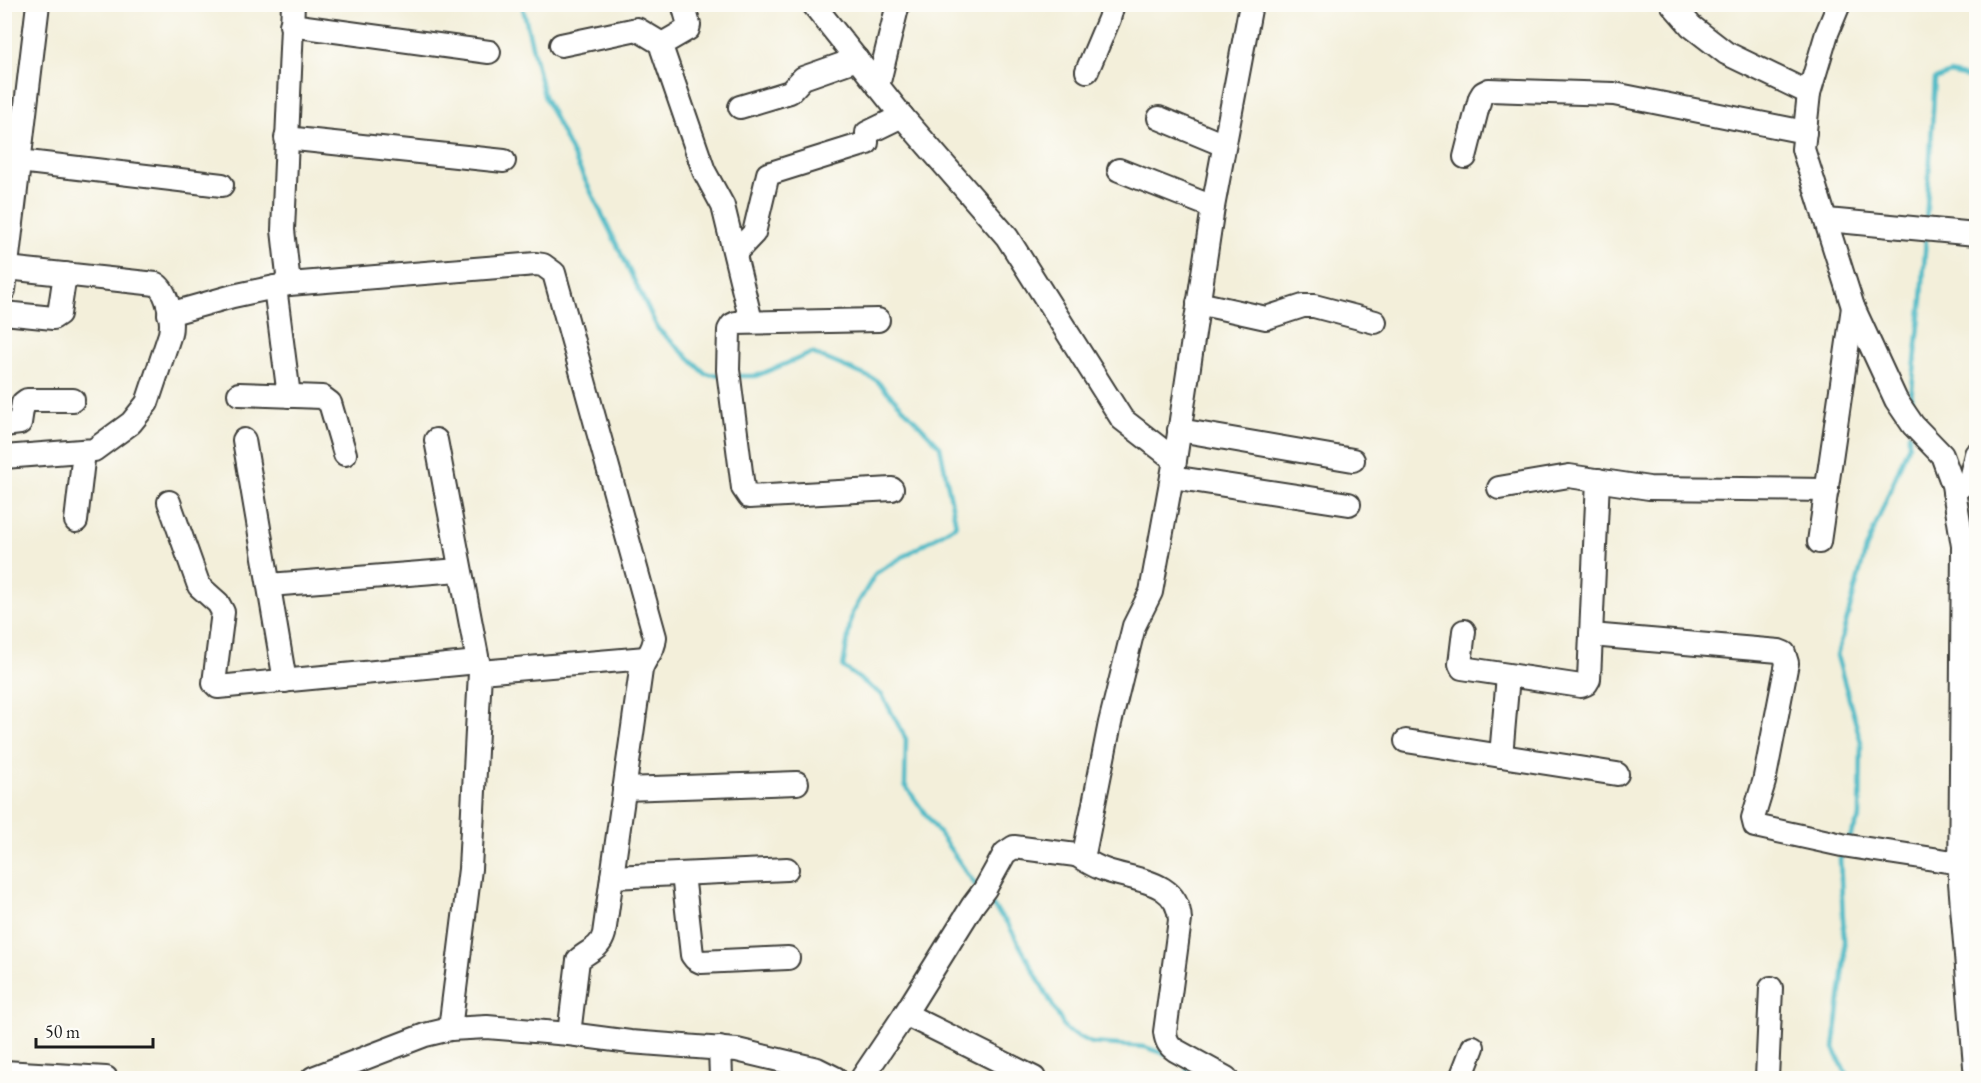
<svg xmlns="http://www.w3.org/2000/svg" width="1981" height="1083" font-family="'EB Garamond',serif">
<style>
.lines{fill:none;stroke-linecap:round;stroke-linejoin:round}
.stream{stroke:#4dbac6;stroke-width:4.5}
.minor-casing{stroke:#3c3c38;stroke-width:26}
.minor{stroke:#fff;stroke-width:22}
</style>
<rect width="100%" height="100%" fill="#fdfcf7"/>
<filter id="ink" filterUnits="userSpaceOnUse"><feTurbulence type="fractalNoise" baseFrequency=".0167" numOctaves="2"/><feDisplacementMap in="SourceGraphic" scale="12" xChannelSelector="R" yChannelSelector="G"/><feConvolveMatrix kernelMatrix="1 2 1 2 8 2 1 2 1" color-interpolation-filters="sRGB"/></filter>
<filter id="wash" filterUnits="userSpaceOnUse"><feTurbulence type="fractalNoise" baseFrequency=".008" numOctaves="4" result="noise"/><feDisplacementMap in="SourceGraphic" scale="24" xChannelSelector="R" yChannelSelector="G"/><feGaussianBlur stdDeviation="1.35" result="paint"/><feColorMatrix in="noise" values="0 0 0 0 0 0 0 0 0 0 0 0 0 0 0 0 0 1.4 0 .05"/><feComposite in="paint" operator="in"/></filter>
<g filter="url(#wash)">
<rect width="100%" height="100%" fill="#f3efda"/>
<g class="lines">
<g class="stream">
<polyline points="522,4 544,96 658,329 706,374 721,375"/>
<polyline points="1926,222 1935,79 1950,73 1976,79"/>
<polyline points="736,376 756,376 812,353 876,380 940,446 956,525 876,573 852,613 843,667 882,695 906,739 905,785 977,887"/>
<polyline points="1910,407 1922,299 1926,236"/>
<polyline points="1849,839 1860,817 1861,742 1837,656 1866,549 1909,444 1909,433"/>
<polyline points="1843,852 1840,859 1845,958 1834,1048 1848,1078"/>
<polyline points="986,898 1008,924 1066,1030 1091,1043 1145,1047 1165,1054"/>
<polyline points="1185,1065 1193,1078"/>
</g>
</g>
</g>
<g filter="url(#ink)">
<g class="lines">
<g class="minor-casing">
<g id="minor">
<polyline points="683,4 689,25 688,29 662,44 662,49 704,171 723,206 751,321"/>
<polyline points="813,4 902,116 1007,237 1122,419 1175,460"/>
<polyline points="1672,4 1691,26 1726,53 1809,93"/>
<polyline points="1839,4 1827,33 1809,93 1803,149 1853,307 1896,400 1913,425 1942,455 1953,485 1963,546 1960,882 1976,1078"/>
<polyline points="291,25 489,52"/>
<polyline points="561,45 637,29 662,44"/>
<polyline points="1087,71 1109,19 1113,4"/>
<polyline points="878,86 898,4"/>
<polyline points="740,107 790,92 803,78 857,59"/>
<polyline points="1159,118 1224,145"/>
<polyline points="286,138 504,161"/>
<polyline points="1465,157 1480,98 1483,93 1489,90 1614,94 1805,132"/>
<polyline points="19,161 222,185"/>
<polyline points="1119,170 1213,207"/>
<polyline points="1827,220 1976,234"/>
<polyline points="735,253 754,233 768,174 867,143 867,133 902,116"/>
<polyline points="289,284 283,230 293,4"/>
<polyline points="275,287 289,396"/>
<polyline points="4,290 38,4"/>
<polyline points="1198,303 1266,318 1303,306 1314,306 1375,322"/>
<polyline points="4,313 53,318 59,314 65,274"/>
<path d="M 169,314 L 233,296 L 289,284 L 536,264 L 543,265 L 554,273 L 655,637 C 654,653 645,656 641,670 L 604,934 C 600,949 589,950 578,960 L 569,1034"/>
<polyline points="878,320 736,323 732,325 729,330 728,370 743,488 749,497 892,489"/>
<polyline points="239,394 322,397 330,403 345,454"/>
<polyline points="4,425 20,423 23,403 27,400 73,400"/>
<polyline points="1179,430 1353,460"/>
<polyline points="244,440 285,681"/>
<polyline points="436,440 480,672 470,869 450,1029"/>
<path d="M 4,457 L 94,450 L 131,423 L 147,403 L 170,334 C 173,320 168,292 156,284 L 7,268"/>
<polyline points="1172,477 1349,504"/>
<polyline points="1499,488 1569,476 1649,488 1827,490"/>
<polyline points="1954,492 1970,479 1976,454"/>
<polyline points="169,502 199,586 218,603 223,612 214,683 218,687 478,662"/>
<polyline points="76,521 84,452"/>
<polyline points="1819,542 1853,307"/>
<polyline points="269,585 459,570"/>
<polyline points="1464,631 1460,664 1462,668 1581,686 1586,684 1589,679 1598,480"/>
<polyline points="1591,635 1779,651 1784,653 1787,663 1764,782 1753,818 1755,826 1842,845 1960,863"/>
<polyline points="480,672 646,658"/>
<polyline points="1406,741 1617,774"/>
<polyline points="1501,756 1508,676"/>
<polyline points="624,789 797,783"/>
<path d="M 1076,855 C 1085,860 1095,867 1105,870 C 1136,881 1178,880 1180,920 L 1165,1032 C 1166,1040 1168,1045 1175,1050 L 1226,1078"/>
<polyline points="683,874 692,955 695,959 701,962 788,958"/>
<polyline points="612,877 787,869"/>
<polyline points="905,1014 1034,1078"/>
<polyline points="720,1048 721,1078"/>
<polyline points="4,1072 106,1078"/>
<polyline points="313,1078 425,1035 450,1029 487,1027 569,1034 630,1042 737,1050 817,1069 835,1078"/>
<polyline points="862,1078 905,1014 973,905 985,889 1005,853 1014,847 1076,855 1082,853 1085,849 1110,723 1134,626 1151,592 1175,460 1213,207 1251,4"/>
<polyline points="1461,1078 1473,1047"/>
<polyline points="1767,1078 1771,988"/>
</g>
</g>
<use href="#minor" class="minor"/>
</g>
</g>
<rect width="1981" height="1083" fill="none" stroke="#fdfcf7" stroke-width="24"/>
<path d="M36 1038v9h117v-9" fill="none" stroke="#1c1c1c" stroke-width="3"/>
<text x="45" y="1038" font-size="18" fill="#1c1c1c" stroke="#fdfcf7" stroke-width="4.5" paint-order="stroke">50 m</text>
</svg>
